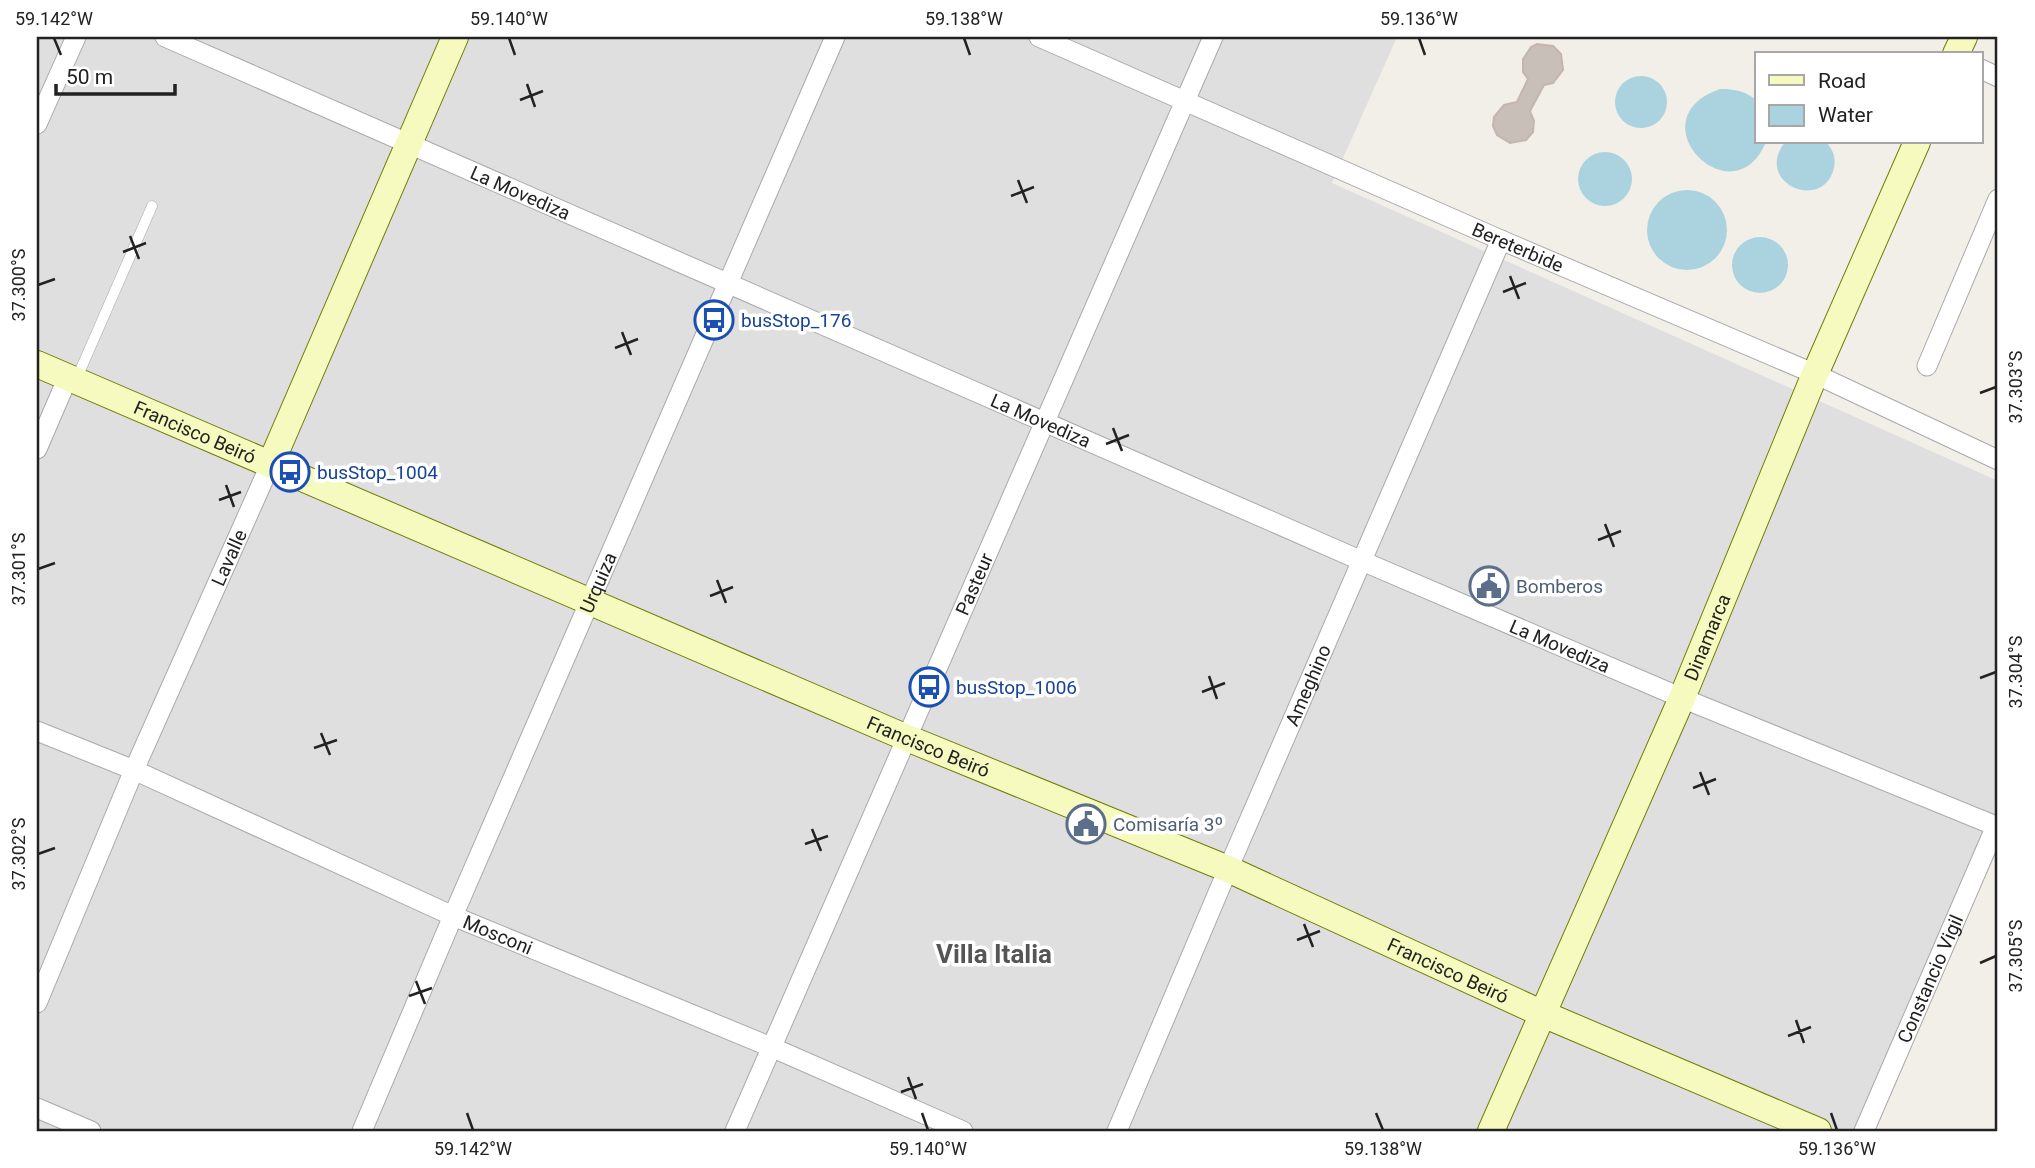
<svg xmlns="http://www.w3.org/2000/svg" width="2035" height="1168" font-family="Roboto,sans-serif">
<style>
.residential{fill:#e0dfdf}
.water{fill:#aad3df}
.building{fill:#c7bfb8;stroke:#c4b6ab;stroke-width:2}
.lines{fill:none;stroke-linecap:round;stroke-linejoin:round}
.lane-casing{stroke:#a9a9a9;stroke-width:11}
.street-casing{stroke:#a9a9a9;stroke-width:21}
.secondary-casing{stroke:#707d05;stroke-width:28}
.lane{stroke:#fff;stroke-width:10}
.street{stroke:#fff;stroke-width:19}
.secondary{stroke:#f7fabf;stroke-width:26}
.ticks{fill:none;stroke:#222;stroke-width:2.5}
.labels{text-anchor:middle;stroke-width:7;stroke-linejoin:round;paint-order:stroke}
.street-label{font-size:19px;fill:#222;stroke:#fff}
.transit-label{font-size:19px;fill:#164399;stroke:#fff;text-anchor:start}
.service-label{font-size:19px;fill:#4e5e75;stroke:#fff;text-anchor:start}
.district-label{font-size:26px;font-weight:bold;fill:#555;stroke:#fff}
.neatline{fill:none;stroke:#222;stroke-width:2.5}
.ticks-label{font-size:18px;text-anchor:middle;fill:#222}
</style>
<rect width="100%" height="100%" fill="#f2efe9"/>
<polygon class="residential" points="37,37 1397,37 1332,183 1998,481 1998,813 1853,1131 37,1131"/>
<g class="water">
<circle cx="1641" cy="102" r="26"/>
<path d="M 1720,89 C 1735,89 1746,91 1757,101 L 1757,142 L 1766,142 C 1733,221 1633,119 1720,89 Z"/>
<path d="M 1785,142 L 1826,142 C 1833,150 1836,157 1834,168 C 1823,213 1753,183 1785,142 Z"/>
<circle cx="1605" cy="179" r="27"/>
<circle cx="1687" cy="230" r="40"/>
<circle cx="1760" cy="265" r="28"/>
</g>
<polygon class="building" points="1537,44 1553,46 1561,54 1563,70 1553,83 1544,85 1530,111 1534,121 1533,132 1526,140 1510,143 1497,135 1493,126 1494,117 1504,105 1517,102 1528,79 1523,72 1523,59 1531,47"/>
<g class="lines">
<g class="lane-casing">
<polyline id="lane" points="76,380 152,206"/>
</g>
<g class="street-casing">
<g id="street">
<path id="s1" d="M 165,37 L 1362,561 L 1682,698 L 1996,826"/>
<path id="s2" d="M 1039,37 L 1501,240 L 1815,374 L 1998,460"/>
<polyline points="1981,69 1998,77"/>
<polyline points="37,124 76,37"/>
<polyline points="1927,366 1998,199"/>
<polyline points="37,449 68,377"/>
<path id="s3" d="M 37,731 L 134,770 L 453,916 L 771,1047 L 963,1131"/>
<path id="s4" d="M 37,1003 L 134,770 L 271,463"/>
<polyline points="37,1108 91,1131"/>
<path id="s5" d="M 362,1131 L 453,916 L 835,37"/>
<path id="s6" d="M 735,1131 L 1213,37"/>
<path id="s7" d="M 1117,1131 L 1228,869 L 1501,240"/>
<path id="s8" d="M 1864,1131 L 1996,826"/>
</g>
</g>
<g class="secondary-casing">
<g id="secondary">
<polyline points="1956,54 1964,37"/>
<path id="s9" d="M 37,364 L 907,738 L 1228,869 L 1543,1014 L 1818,1131"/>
<polyline points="271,463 455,37"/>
<path id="s10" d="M 1491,1131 L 1682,698 L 1815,374 L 1917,142"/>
</g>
</g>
<use href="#lane" class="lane"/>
<use href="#street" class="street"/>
<use href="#secondary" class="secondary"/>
</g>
<path class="ticks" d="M 54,38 L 61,55M 509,38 L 515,55M 964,38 L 970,55M 1419,38 L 1425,55M 527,84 L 535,107M 520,100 L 543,91M 1018,180 L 1027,203M 1011,196 L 1034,187M 130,236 L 139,259M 123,252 L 146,243M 1510,276 L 1519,299M 38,285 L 55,279M 1503,292 L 1526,283M 622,332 L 631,355M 615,348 L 638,339M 1980,393 L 1996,387M 1113,428 L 1122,451M 1106,444 L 1129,435M 226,485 L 234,507M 219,500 L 241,492M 1605,524 L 1614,547M 1598,540 L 1621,531M 38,569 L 55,563M 717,580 L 726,603M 710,596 L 733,587M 1209,676 L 1217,699M 1980,678 L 1996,672M 1202,692 L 1225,683M 321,733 L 330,755M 314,748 L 337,740M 1700,772 L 1709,795M 1693,788 L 1716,779M 812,829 L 821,851M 805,844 L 828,836M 38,854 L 55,848M 1304,924 L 1313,947M 1297,940 L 1320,931M 1980,963 L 1996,956M 416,981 L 425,1004M 409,996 L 432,988M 1796,1020 L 1804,1043M 1788,1036 L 1811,1027M 908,1077 L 916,1099M 901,1092 L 923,1084M 467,1113 L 473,1130M 922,1113 L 928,1130M 1376,1113 L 1383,1130M 1831,1113 L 1837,1130"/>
<defs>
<g id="bus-ring" transform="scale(2.0125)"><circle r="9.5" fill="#fff" stroke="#1a4fb4" stroke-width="1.5"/><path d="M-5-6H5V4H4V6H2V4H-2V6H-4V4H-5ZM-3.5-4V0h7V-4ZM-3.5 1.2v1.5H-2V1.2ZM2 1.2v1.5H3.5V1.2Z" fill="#1a4fb4"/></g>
<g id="civic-ring" transform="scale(2.0125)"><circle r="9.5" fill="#fff" stroke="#5c6f8a" stroke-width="1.5"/><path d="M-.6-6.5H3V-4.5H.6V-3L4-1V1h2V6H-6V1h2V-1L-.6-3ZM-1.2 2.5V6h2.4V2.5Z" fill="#5c6f8a"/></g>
</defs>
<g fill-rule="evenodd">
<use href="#bus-ring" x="714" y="320"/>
<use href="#bus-ring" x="290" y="472"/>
<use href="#civic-ring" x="1489" y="586"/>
<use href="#bus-ring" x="929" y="687"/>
<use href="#civic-ring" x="1086" y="824"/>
</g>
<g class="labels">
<g class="street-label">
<text dy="7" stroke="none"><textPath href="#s1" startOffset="388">La Movediza</textPath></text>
<text dy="7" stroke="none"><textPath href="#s2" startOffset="523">Bereterbide</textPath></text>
<text dy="7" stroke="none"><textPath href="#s1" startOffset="956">La Movediza</textPath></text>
<text dy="7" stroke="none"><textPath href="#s9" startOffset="172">Francisco Beiró</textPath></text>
<text dy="7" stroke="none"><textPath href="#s4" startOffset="485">Lavalle</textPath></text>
<text dy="7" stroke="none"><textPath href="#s5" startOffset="597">Urquiza</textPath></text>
<text dy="7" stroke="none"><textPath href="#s6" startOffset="597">Pasteur</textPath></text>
<text dy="7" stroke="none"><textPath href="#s10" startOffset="539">Dinamarca</textPath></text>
<text dy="7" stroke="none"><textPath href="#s1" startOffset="1522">La Movediza</textPath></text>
<text dy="7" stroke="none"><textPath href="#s7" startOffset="485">Ameghino</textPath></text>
<text dy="7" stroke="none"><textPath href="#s9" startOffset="970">Francisco Beiró</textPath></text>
<text dy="7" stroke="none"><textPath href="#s3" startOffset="504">Mosconi</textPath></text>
<text dy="7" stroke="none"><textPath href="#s9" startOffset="1536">Francisco Beiró</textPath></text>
<text dy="7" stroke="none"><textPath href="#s8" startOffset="166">Constancio Vigil</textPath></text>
</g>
<g class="transit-label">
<text x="741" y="327">busStop_176</text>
<text x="317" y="479">busStop_1004</text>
<text x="956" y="694">busStop_1006</text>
</g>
<g class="service-label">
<text x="1516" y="593">Bomberos</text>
<text x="1113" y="831">Comisaría 3º</text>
</g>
<g class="district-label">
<text x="994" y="963">Villa Italia</text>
</g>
</g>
<rect width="2035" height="1168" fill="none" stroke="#ffffff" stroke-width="77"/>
<rect x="1755" y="52" width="228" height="91" fill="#ffffff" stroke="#a7a7a7" stroke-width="2"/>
<rect x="1769" y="75" width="35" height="10" fill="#f7fabf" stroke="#a7a7a7" stroke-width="2"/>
<text x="1818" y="88" font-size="21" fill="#222222">Road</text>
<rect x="1769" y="105" width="35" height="21" fill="#aad3df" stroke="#a7a7a7" stroke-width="2"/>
<text x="1818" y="122" font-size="21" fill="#222222">Water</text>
<path d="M56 84v10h119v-10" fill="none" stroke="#222222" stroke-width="3.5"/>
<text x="66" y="84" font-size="21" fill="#222222" stroke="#ffffff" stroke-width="5" paint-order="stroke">50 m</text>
<rect x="38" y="38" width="1958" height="1092" class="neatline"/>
<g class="ticks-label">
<text x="54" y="25">59.142°W</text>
<text x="509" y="25">59.140°W</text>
<text x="964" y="25">59.138°W</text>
<text x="1419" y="25">59.136°W</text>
<text transform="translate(19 285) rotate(-90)" y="6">37.300°S</text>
<text transform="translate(2016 387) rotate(-90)" y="6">37.303°S</text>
<text transform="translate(19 569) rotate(-90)" y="6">37.301°S</text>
<text transform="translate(2016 672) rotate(-90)" y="6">37.304°S</text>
<text transform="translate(19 854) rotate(-90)" y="6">37.302°S</text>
<text transform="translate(2016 956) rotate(-90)" y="6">37.305°S</text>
<text x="473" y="1155">59.142°W</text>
<text x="928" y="1155">59.140°W</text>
<text x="1383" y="1155">59.138°W</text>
<text x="1837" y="1155">59.136°W</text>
</g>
</svg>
